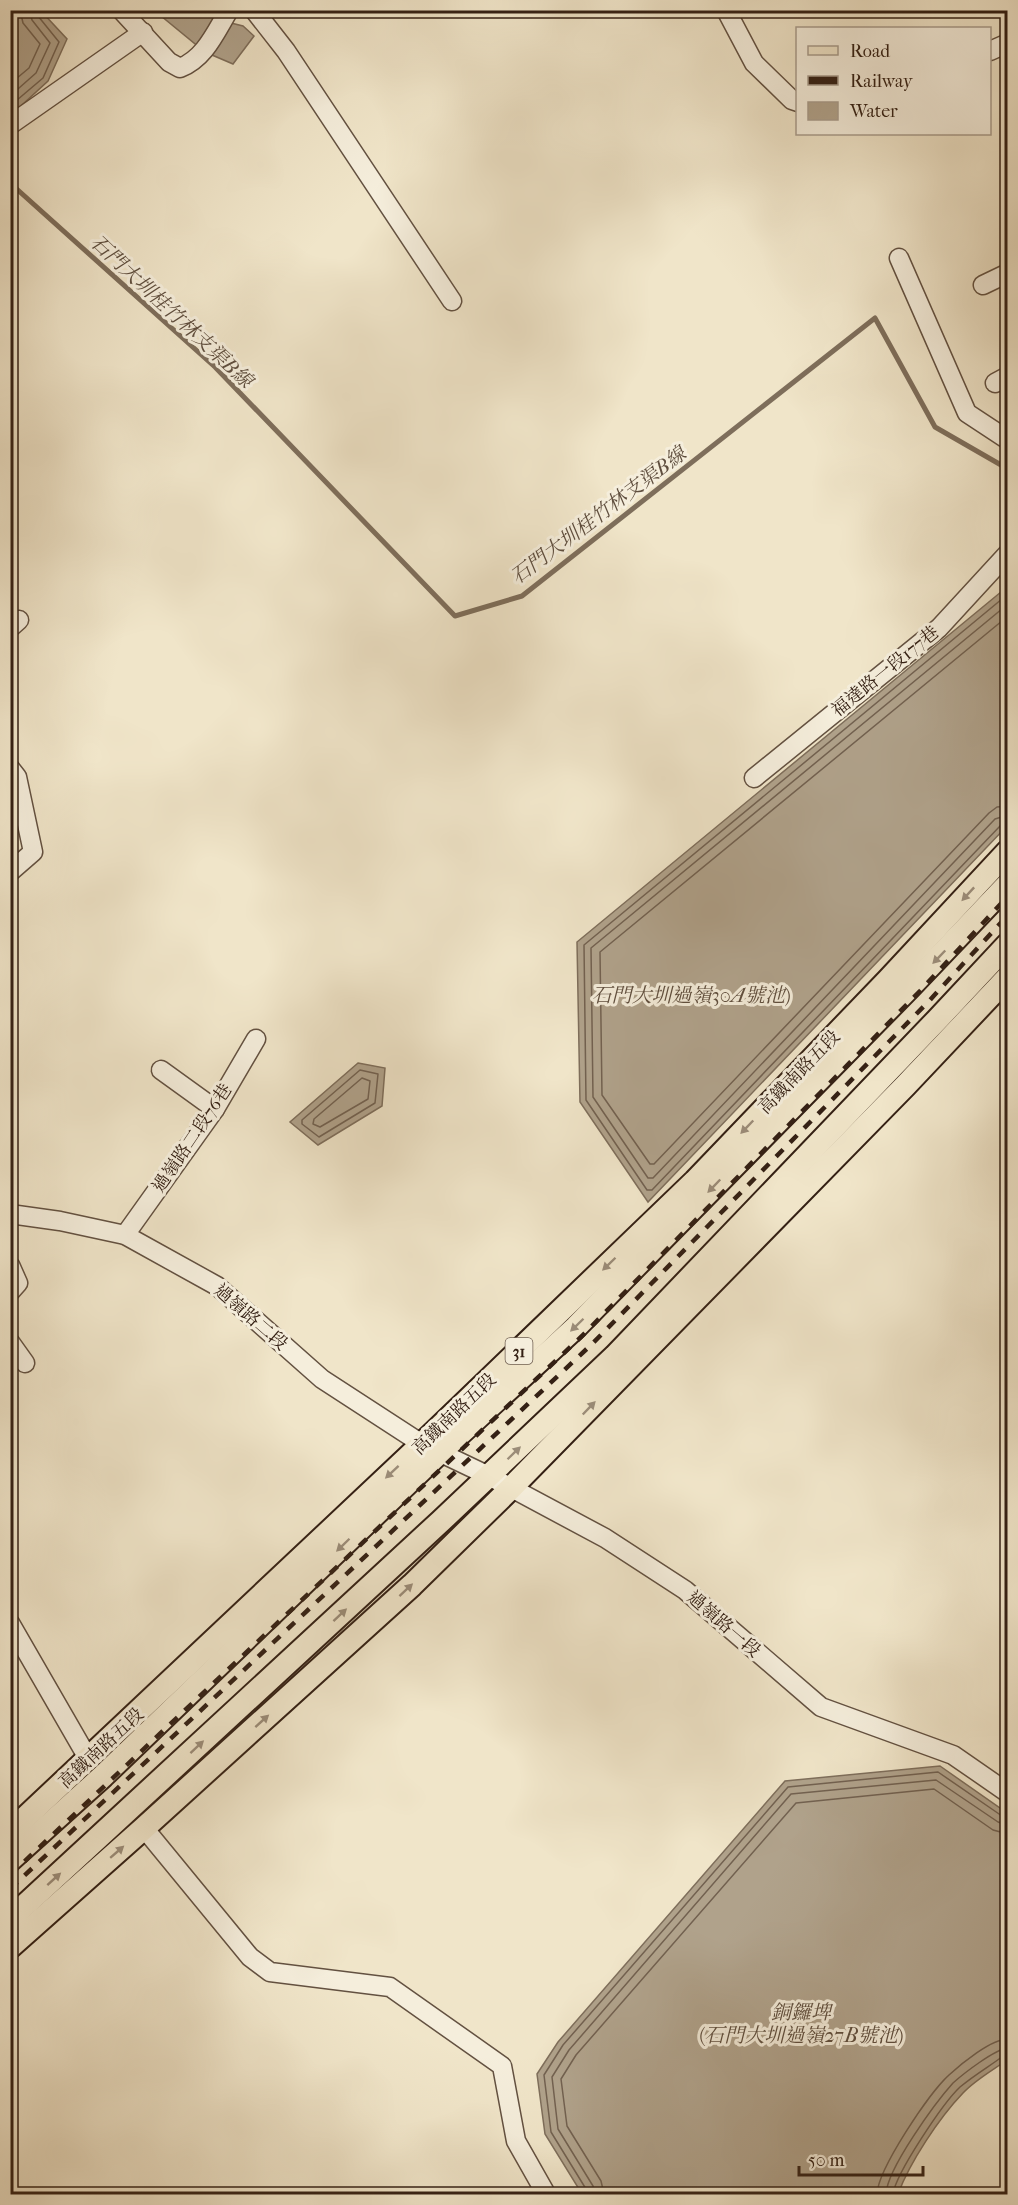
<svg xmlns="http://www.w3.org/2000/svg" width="1018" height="2205" font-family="'IM FELL French Canon','Noto Serif TC',serif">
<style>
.water{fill:#b0a28b;stroke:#7e6e5b;stroke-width:1.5}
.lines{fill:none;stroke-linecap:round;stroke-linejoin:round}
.shore{stroke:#726150;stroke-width:1.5}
.stream{stroke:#7e6e5b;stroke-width:5}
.minor-casing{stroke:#635141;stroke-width:21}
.major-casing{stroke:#342014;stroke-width:26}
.minor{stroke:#f5eedc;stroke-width:18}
.major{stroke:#f0e5c9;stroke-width:22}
.rail{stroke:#342014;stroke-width:4.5;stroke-dasharray:10 10;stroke-linecap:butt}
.oneway{fill:#9b8c78}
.labels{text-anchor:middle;stroke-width:6;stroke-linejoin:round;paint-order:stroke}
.shield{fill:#f5eedc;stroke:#6e5e50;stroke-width:1.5}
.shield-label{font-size:16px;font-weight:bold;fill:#342014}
.street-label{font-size:18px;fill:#342014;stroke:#f5eedc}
.water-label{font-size:20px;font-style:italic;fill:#5f4e3e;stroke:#f5eedc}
</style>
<rect width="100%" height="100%" fill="#f0e5c9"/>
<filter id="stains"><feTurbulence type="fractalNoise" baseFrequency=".00333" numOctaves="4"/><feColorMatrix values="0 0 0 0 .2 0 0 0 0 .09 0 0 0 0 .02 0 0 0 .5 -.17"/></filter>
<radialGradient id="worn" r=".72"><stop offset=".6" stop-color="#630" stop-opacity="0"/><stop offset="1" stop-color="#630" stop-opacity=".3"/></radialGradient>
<g class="water">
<polygon points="11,11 41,11 67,39 48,81 11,115"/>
<polygon points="155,11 222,11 215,19 243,26 254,36 233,64 205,52"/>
<polygon points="1007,587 1007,826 648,1202 580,1102 577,942"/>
<polygon points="358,1063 385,1068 382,1106 318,1145 290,1122"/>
<path d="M 940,1766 L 1007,1813 L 1007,2060 C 993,2070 975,2080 963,2093 C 939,2118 910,2162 898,2194 L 582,2194 L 545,2134 L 537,2074 L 558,2042 L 785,1781 Z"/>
</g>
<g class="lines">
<g class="shore">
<polyline points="10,84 29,68 40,44 23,23 20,10"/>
<polyline points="10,96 36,73 50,43 32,20 29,10"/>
<polyline points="10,106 43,78 59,42 38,16 37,10"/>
<polyline points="1008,594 584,945 586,1100 647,1190 652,1190 1001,825 1008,822"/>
<polyline points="1008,604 591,948 593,1097 648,1178 653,1178 995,819 1008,815"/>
<polyline points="1008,616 600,952 602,1095 650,1164 654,1164 989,813 997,807 1008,806"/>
<polygon points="360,1070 378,1074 375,1103 319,1137 302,1124 302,1120"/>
<polygon points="362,1078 370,1081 368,1099 320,1127 313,1124 314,1119"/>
<polyline points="587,2194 586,2189 551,2132 544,2075 563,2045 788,1787 938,1772 1002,1816 1008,1817"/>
<polyline points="595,2194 593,2186 558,2129 552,2077 569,2050 791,1794 936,1780 998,1822 1008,1825"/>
<polyline points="604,2194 601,2181 567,2126 561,2079 576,2055 796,1803 934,1789 993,1830 1008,1834"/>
<path d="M 877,2194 C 878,2169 929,2093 949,2075 C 961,2064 991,2039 1008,2039"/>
<path d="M 886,2194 C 887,2169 935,2103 953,2083 C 963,2074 995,2049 1008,2048"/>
<path d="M 893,2194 C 896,2173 943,2103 960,2087 C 973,2076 988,2067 1002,2057 L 1008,2055"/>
</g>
<polyline class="stream" points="10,183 215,367 455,616 522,596 875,318 935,427 1008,469"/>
<g class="minor-casing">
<g id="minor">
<path d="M 121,10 L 169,62 L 180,68 C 205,58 215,33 229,10"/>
<polyline points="254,10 286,51 452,301"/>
<polyline points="726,10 754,63 792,100 798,102"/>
<polyline points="990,51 1008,43"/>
<polyline points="10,125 143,32"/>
<polyline points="899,258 967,413 1008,440"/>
<polyline points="983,285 1008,273"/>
<polyline points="995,383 1008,376"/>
<polyline points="10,628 19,620"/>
<polyline points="10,768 17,777 33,852 10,872"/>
<polyline points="754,778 939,628 1008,553"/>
<polyline points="161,1070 215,1109"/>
<polyline points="10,1214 60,1221 125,1235 217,1286 322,1379 422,1444 489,1476 605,1538 685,1590 821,1707 953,1755 1008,1793"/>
<polyline points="125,1235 215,1109 256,1039"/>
<polyline points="10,1265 18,1283 10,1292"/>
<polyline points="10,1342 25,1363"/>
<polyline points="10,1623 89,1760"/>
<polyline points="144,1828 250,1957 270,1972 390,1987 502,2066 516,2141 546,2194"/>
</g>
</g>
<g class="major-casing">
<g id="major">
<polyline points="10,1832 422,1444 695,1181 888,980 1008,851"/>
<polyline points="10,1860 103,1776 439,1453 576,1327 909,988 1008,884"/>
<polyline points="10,1919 441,1521 615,1356 937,1020 1008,944"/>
<polyline points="10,1947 144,1828 412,1585 510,1489 905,1086 1008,977"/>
</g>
</g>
<use href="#minor" class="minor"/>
<use href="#major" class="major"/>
<g class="rail">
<polyline points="10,1875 582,1336 920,991 1008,896"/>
<polyline points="10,1889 592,1344 929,1001 1008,915"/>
</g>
</g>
<defs><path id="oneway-solid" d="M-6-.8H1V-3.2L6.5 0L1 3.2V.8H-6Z" transform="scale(1.5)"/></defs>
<g class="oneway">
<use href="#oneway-solid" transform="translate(968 894) rotate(133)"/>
<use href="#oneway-solid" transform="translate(939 957) rotate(134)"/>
<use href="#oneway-solid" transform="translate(747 1127) rotate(134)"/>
<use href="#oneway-solid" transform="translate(714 1186) rotate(134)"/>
<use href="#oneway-solid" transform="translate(609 1264) rotate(136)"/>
<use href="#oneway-solid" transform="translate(577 1325) rotate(136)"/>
<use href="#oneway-solid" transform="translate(589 1408) rotate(-46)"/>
<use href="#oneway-solid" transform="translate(514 1453) rotate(-44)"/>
<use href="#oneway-solid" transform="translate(392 1472) rotate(137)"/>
<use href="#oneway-solid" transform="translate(343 1545) rotate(136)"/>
<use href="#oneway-solid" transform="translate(406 1590) rotate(-43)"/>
<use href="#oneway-solid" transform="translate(340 1615) rotate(-43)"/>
<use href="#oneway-solid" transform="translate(262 1721) rotate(-42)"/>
<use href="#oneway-solid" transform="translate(197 1747) rotate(-43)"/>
<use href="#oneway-solid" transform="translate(117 1852) rotate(-41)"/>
<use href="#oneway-solid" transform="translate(54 1879) rotate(-42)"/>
</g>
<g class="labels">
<rect class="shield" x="505.5" y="1338" width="27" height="26" rx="4.5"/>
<g class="shield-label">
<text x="519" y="1357">31</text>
</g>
<g class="street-label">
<text transform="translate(885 671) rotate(-39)" y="6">福達路一段177巷</text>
<text transform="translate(799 1072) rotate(-46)" y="6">高鐵南路五段</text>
<text transform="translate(192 1138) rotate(-56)" y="6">過嶺路二段76巷</text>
<text transform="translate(251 1317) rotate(41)" y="6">過嶺路二段</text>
<text transform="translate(454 1414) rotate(-44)" y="6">高鐵南路五段</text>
<text transform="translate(724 1624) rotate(41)" y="6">過嶺路一段</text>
<text transform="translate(101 1748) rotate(-43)" y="6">高鐵南路五段</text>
</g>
<g class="water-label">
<text transform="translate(172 311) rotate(43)" y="7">石門大圳桂竹林支渠B線</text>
<text transform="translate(598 515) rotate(-37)" y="7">石門大圳桂竹林支渠B線</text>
<text x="691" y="1002">石門大圳過嶺30A號池)</text>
<text x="801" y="2019">銅鑼埤<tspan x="801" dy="23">(石門大圳過嶺27B號池)</tspan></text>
</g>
</g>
<rect width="1018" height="2205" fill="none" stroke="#f0e5c9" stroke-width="36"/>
<rect x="12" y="12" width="994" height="2181" fill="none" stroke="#342014" stroke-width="3"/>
<rect x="18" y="18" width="982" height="2169" fill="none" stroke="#342014" stroke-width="1.5"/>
<rect x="796" y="27" width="195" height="108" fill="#f5eedc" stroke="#a89c8c" stroke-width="1.5"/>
<rect x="808" y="46" width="30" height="9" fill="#f0e5c9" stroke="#a89c8c" stroke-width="1.5"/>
<text x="850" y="57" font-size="18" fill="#342014">Road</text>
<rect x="808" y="76" width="30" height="9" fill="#342014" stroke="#a89c8c" stroke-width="1.5"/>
<text x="850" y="87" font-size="18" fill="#342014">Railway</text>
<rect x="808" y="102" width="30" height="18" fill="#b0a28b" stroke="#a89c8c" stroke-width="1.5"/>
<text x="850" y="117" font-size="18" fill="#342014">Water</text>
<path d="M799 2166v9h124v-9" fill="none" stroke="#342014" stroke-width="3"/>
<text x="808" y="2166" font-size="18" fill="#342014" stroke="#f5eedc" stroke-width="4.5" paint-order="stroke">50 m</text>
<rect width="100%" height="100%" filter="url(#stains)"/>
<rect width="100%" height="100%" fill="url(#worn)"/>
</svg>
